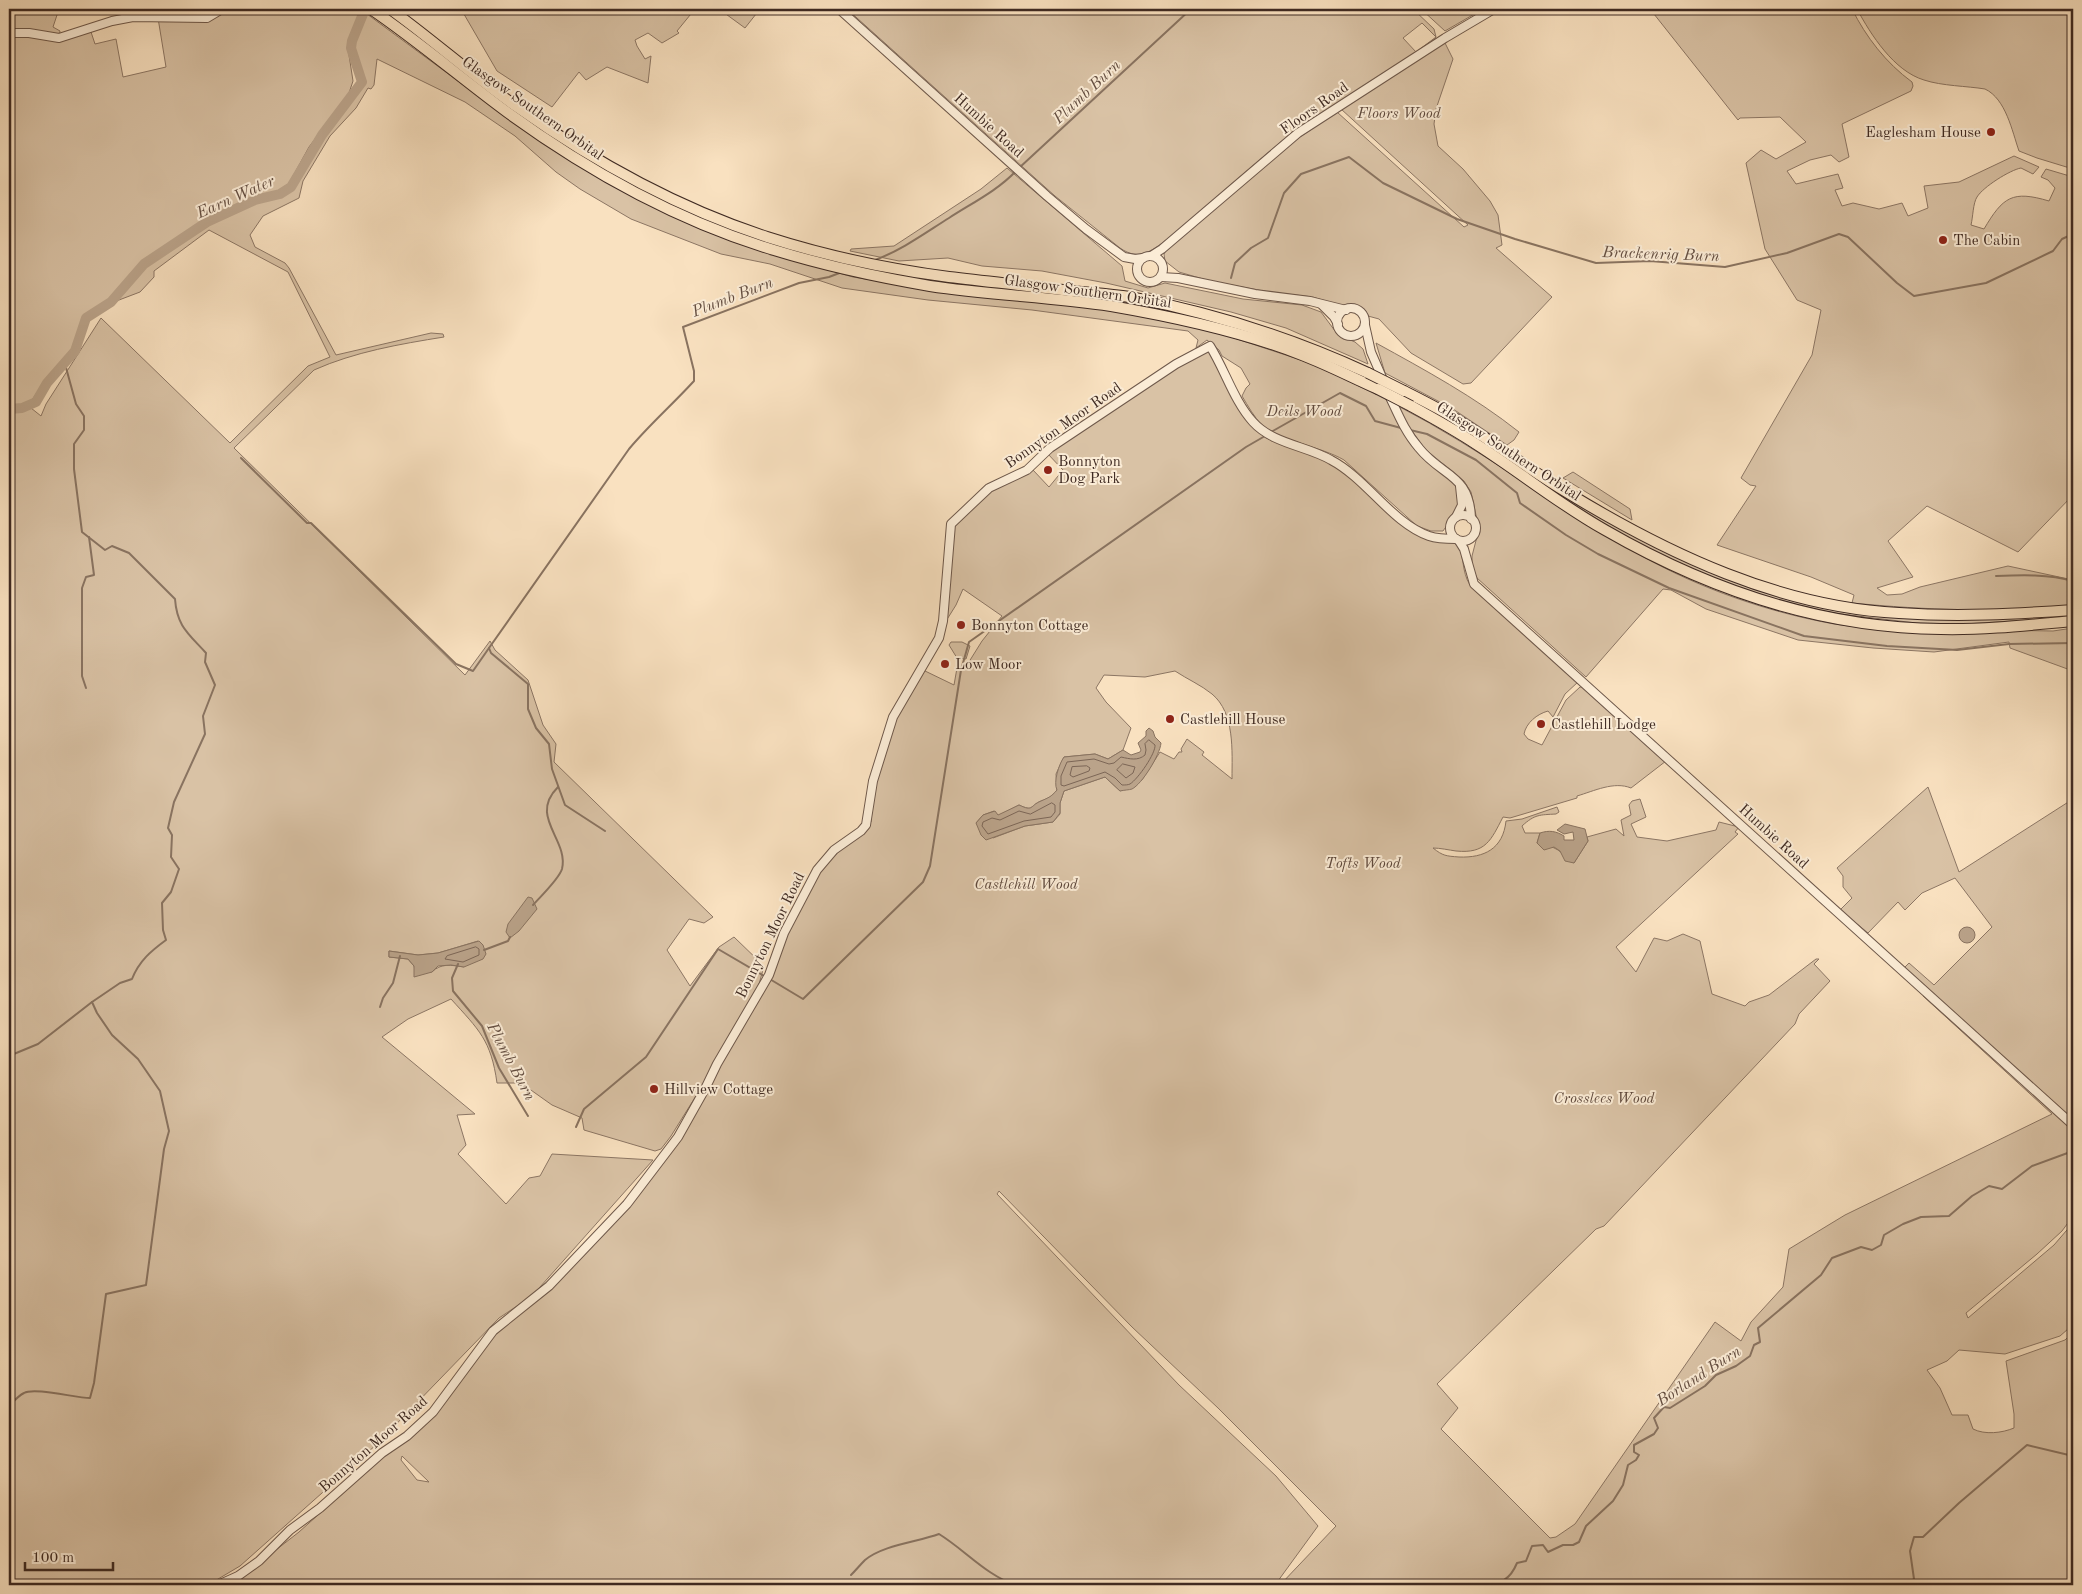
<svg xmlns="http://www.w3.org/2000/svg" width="2082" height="1594" font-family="'Old Standard TT',serif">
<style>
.green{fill:#d9c2a5;stroke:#8c7664;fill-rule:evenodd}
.water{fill:#baa38a;stroke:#897360}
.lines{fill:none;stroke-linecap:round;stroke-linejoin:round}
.shore{stroke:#7c6656;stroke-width:1}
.stream{stroke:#897360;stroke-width:2}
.river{stroke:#baa38a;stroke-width:10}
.minor-casing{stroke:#6e584a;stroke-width:10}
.highway-casing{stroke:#3f2a22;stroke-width:12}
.minor{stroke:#fbecd6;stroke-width:8}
.highway{stroke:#f9e1c0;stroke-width:10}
.highway-bridge-casing{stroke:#3f2a22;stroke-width:12;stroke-linecap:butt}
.highway-bridge{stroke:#f9e1c0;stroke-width:10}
.poi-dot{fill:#8f2418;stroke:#fbecd6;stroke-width:2}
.labels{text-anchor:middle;stroke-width:4;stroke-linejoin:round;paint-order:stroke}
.street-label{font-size:15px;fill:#3f2a22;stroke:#fbecd6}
.park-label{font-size:15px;font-style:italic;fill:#5e483c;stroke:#fbecd6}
.poi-label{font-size:15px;fill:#3f2a22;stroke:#fbecd6;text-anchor:start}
.water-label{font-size:16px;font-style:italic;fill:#644e41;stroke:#fbecd6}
</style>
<rect width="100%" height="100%" fill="#f9e1c0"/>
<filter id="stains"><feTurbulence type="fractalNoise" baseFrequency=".004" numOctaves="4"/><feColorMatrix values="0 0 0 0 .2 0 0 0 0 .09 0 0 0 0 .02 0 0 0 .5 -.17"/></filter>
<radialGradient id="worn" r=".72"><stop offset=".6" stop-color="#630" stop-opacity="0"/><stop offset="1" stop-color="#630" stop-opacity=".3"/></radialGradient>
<g class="green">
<path d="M 9,9 L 59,9 L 53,27 L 60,31 L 59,38 L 90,29 L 95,44 L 116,39 L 123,77 L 166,67 L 158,18 L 211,19 L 227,9 L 359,9 L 363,11 L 350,42 L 349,55 L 353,81 L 349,93 L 309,147 L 287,187 L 280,192 L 280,195 L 291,189 L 294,185 L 323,136 L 337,118 L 347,108 L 364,81 L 354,49 L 355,41 L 367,14 L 538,140 L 766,252 L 853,277 L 903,285 L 1071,304 L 1174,320 L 1225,335 L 1319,366 L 1389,401 C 1396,422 1406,438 1421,455 C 1432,467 1455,475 1459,493 C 1462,506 1450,521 1443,531 L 1431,531 L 1417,526 L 1344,460 C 1322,447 1278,440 1262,425 C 1254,417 1248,406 1242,396 L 1246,388 L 1250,384 L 1241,368 L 1222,356 L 1219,350 L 1207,340 L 1196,348 L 1198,340 L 1188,331 L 1032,310 L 928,300 L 842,288 L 770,264 L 721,254 L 631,219 L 580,189 L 556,172 L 515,136 L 465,102 L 377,59 L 374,85 L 371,89 L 368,88 L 356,108 L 330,136 L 303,181 L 299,198 L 263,216 L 250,235 L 255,247 L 285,263 L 289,268 L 336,355 L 431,333 L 443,334 L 444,337 C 400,344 354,352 314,370 L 234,448 L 465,675 L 490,641 L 495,650 L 528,680 L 543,725 L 556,744 L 554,762 L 713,917 L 704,923 L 689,919 L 667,950 L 690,986 L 719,947 L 734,937 L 764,966 L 758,988 L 704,1083 L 671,1136 L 661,1149 L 655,1151 L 584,1130 L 582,1118 L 552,1105 L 521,1083 L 497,1083 C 491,1040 479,1030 451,999 L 408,1019 L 382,1037 L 475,1114 L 457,1115 L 466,1145 L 458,1154 L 506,1204 L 529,1178 L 540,1176 L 552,1154 L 653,1160 L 532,1296 L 499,1318 L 377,1444 L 240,1566 L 208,1585 L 9,1585 ZM 209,230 L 288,272 L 330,357 L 308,366 L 230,443 L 101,318 L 46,404 L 41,416 L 26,404 L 32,400 L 44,382 L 69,356 L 75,345 L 85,316 L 107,302 L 119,300 L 140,292 L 154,277 L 154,271 ZM 478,941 L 464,967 C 451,965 441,963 432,972 L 415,970 L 414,966 L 408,959 L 389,957 L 389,951 L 418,955 L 438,953 Z"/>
<polygon points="162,9 217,9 207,15 159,14"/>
<polygon points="378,9 382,9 388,12 455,63 660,196 844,262 1111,299 1192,315 1254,332 1373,379 1374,383 1255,334 1213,322 1156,310 895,276 834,263 734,232 670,205 629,185 557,142"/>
<polygon points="461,9 695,9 677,31 679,33 662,43 648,33 635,40 637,46 645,59 651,56 648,83 607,67 586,80 579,72 552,107 497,71"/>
<polygon points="719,9 760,9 745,28"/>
<path d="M 847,9 L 1413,9 L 1434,29 L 1436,37 L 1430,45 L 1291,133 L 1170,237 C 1153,250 1140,262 1120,248 L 1055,196 ZM 1422,23 L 1436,37 L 1416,52 L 1403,38 Z"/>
<polygon points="1421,9 1483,9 1445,31"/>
<path d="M 1650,9 L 1852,9 C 1866,37 1886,63 1912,82 L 1913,86 L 1911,91 L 1842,124 L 1849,157 L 1839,162 L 1831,155 L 1810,160 L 1787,171 L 1796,184 L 1838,174 L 1843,188 L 1835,190 L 1842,206 L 1853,203 L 1879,209 L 1902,203 L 1908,216 L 1928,208 L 1924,186 L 1959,182 L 2014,156 L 2039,167 L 2033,174 L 2021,168 C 2010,170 1983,187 1977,197 C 1973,203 1973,217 1971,225 L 1984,229 C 2003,197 2012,190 2049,201 L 2055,188 L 2048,180 L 2041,177 L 2046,169 L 2073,177 L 2073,495 L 2018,552 L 1927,506 L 1888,541 L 1913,577 L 1877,588 L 1887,595 L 1902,594 L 1920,587 L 2008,566 L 2073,580 L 2073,605 C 1999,613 1926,610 1852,603 L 1854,595 L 1811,577 L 1717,545 L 1756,486 L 1750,485 L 1741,478 L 1812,355 L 1821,310 L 1797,300 L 1765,249 L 1746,163 L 1761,150 L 1776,159 L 1806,142 L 1780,117 L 1740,118 L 1738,120 Z"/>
<path d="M 1857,9 L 2073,9 L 2073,169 L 2037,158 L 2019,151 C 2012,131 2006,99 1985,89 C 1967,86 1942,86 1924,80 C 1894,71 1871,35 1857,9 Z"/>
<polygon points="1444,41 1453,59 1436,109 1434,124 1438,146 1463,169 1490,201 1498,215 1502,245 1496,248 1552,297 1471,383 1463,384 1411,353 1379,319 1368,316 1365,310 1358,307 1341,306 1313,297 1269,292 1210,281 1179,272 1165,261 1164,254 1168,247 1291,143 1337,112 1464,227 1468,225 1341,109"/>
<polygon points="1007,168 1122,266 1125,281 1148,288 1165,283 1243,299 1302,305 1321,312 1338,335 1355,342 1363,349 1368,364 1286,328 1231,312 1106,283 1042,271 982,266 948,258 899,261 850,251 851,249 894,246 981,189"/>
<path d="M 1376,343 C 1425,370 1475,397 1519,432 L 1514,440 L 1507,445 L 1453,409 L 1385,373 Z"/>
<path d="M 1208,351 L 1212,353 C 1227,381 1240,418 1266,438 L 1318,457 L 1344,472 L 1419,535 L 1457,543 C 1465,556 1461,571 1470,585 L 1578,682 L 1565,694 L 1553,717 L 1548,711 C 1537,714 1526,723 1524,734 L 1528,739 L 1542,745 L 1566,700 L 1580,687 L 1584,687 L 1666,761 L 1631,788 C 1614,781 1594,791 1577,796 L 1577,798 L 1510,818 L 1503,817 C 1491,840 1486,854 1456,851 C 1449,850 1440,848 1433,848 C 1443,856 1446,856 1459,857 C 1484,858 1503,849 1506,821 L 1522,819 L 1557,807 L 1559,812 L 1556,814 C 1540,815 1535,814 1522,826 L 1525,833 L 1540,833 L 1537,843 C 1544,845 1552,846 1558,850 C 1564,854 1567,859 1574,863 L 1588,841 L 1587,837 L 1616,829 L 1624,836 L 1621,820 L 1631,815 L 1629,805 L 1632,801 L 1640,799 L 1646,817 L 1631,824 L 1637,837 L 1667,841 L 1716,830 L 1719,822 L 1739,827 L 1735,832 L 1738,834 L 1616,947 L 1636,972 L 1654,938 L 1667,941 L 1683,934 L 1700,941 L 1712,994 L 1745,1006 L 1749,1002 L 1769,995 L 1816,959 L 1819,959 L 1814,964 L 1830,981 L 1799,1014 L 1795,1024 L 1604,1226 L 1596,1229 L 1437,1384 L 1458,1408 L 1441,1429 L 1550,1538 L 1556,1537 L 1575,1524 L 1715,1322 L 1741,1341 L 1751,1322 L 1783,1287 L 1789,1249 L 1845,1215 L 2052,1114 L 1923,996 L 1924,995 L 2073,1130 L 2073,1216 L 2062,1231 L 2037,1254 L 1966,1313 L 1968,1318 L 2054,1245 L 2073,1223 L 2073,1320 L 2068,1329 L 2060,1336 L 2005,1354 L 1959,1350 L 1947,1361 L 1927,1370 L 1940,1388 L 1952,1415 L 1968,1415 L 1973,1429 C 1985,1435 2002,1433 2014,1428 L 2014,1414 L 2006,1361 L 2065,1340 L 2073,1332 L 2073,1585 L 1280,1585 L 1336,1526 L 1218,1408 L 1132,1327 L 999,1191 L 997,1194 L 1179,1385 L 1276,1476 L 1318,1526 L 1275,1585 L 223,1585 L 245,1574 L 299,1532 L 394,1447 L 419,1428 L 494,1332 L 560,1279 L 680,1138 L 822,867 L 871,822 L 874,784 L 897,712 L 923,670 L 954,685 L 957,668 L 967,665 L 982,641 L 1002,616 L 963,589 L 956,605 L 946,621 L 953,524 L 997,486 L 1017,479 L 1033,470 L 1049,487 L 1063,470 L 1047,453 L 1174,367 ZM 1175,671 C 1187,679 1201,685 1212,694 C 1235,713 1232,751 1232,779 L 1202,755 L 1204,752 L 1187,739 L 1181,749 L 1182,752 L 1179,752 L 1174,759 L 1160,752 L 1142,780 L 1120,791 L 1105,777 L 1064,791 L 1060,803 L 1060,814 L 1053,822 L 1025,826 L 993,838 L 976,823 L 983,815 L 994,811 L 998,816 L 1019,805 C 1034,812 1029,806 1041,801 C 1048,798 1052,797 1057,790 L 1056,774 L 1064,757 L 1095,754 L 1108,759 L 1123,750 L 1131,728 L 1106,702 L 1096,688 L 1104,675 L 1145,677 ZM 402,1456 L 429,1482 L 417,1480 L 401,1460 Z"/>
<polygon points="1401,393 1694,565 1850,611 2073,614 2073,617 1964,624 1916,623 1832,613 1786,603 1714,579 1631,540 1401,396"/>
<path d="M 1398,406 C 1483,450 1559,509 1642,556 C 1701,589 1768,612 1834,624 C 1866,629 1899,629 1932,629 C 1972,630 2013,630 2053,631 L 2073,628 L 2073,671 L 2010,648 L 2009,642 L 1934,652 L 1873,648 L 1798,640 L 1706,609 L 1671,590 L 1663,589 L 1586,677 L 1477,578 L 1472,567 L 1472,556 L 1479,529 L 1471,492 L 1464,481 L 1425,449 L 1407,424 Z"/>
<polygon points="1573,472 1630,509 1632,520 1563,478"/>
<polygon points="951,642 962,642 970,646 966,659 957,658 949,645"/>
<polygon points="1928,787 1959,872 2073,799 2073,1119 1904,968 1909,963 1934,985 1992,927 1955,878 1922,893 1905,910 1898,902 1868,933 1840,910 1852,898 1843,887 1843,876 1837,868"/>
</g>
<g class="water">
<path d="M 1149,728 L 1153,731 L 1155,737 L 1161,743 C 1160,755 1142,784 1132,789 C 1129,790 1124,790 1120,791 L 1105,777 L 1064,791 L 1060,803 L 1060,813 L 1053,822 L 1025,826 L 986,840 L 981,835 L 976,823 L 983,815 L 995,811 L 998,815 L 1019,805 C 1034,812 1029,806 1041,801 C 1048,798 1051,797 1057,790 C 1053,782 1059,764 1064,757 L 1095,754 L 1108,759 L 1123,750 L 1131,755 L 1140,752 L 1141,750 L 1138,743 L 1146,736 L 1146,731 Z"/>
<path d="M 1565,824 L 1585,829 L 1588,841 L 1574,863 L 1565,861 L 1560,851 L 1554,847 L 1544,850 L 1537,843 L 1540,833 C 1549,830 1556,831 1564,836 L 1564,840 L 1574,840 L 1573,832 L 1564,834 L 1557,830 Z"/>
<polygon points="528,897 532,898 537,909 519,931 510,938 506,932 508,924"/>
<circle cx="1967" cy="935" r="8"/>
<polygon points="479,941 483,945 486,954 483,959 464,967 451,965 438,966 432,972 414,977 414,966 408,959 389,957 389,951 418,955 438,953"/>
</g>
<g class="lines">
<g class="shore">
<path d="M 1149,740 L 1155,745 C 1156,753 1138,779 1130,784 C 1128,785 1125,785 1122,785 L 1115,778 L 1105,772 L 1064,786 L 1061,785 L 1061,776 L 1067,762 L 1094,759 L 1109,764 L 1114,763 L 1121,757 C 1130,759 1138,761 1145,755 L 1146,750 L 1145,744 Z"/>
<polygon points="1123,764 1135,767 1133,773 1126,778 1117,770"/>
<polygon points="1087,766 1090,768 1089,771 1073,777 1070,775 1072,767"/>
<polygon points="1052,803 1055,805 1055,812 1051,817 1024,821 988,834 982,826 983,822 992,818 1000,820 1019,811 1030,814"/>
<polygon points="476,947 479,949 479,955 463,962 445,959 447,956"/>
</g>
<g class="stream">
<polyline points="1019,168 1191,9"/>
<path d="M 875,260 C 902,250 925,233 949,218 C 972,203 997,191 1016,171"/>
<polyline points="1231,278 1235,263 1251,248 1268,238 1284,193 1301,174 1349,157 1383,183 1457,219 1515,239 1596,263 1650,261 1725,267 1787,253 1839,234 1848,237 1897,283 1914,296 1986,283 2053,251 2062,239 2073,234"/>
<polyline points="1410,430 1427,434 1476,460 1517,493 1520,503 1566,535 1598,554 1669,588 1804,636 1887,646 1957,650 2009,644 2073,643"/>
<polyline points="1271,432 1340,393 1366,406 1375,421 1401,428"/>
<polyline points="241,458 307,523 311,523 456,664 473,671 489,648"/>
<path d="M 1996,576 C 2021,575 2049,574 2073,581"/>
<polyline points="86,688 82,676 82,588 86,577 94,575 89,537"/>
<path d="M 605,831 L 565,805 L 552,769 L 549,744 L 536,728 L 528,709 L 528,684 L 491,653 L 489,648 L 629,449 C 649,425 672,405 694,381 L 694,371 L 683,327 L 799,283 L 829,277 L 842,272"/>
<path d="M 533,905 C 540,897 559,879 562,869 C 569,839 528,817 558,787"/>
<polyline points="484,950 508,941 510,937"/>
<polyline points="458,964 452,978 453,991 482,1026 499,1068 528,1116"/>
<polyline points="768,978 803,999 923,882 930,866 961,670 969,642 1246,447 1265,436"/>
<polyline points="380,1007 383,998 393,983 400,956"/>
<polyline points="9,1056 38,1044 92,1002"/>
<polyline points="576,1127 584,1109 646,1057 718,949 764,976"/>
<path d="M 9,1406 C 13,1402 18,1396 24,1393 C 34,1387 76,1398 90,1398 L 94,1383 L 106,1294 L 146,1285 L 164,1149 L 169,1131 L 160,1091 L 138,1059 L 112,1035 L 97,1013 L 92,1002 L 120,983 L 132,979 C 139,961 151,951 166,940 L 163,930 L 162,903 L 171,892 L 179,869 L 171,857 L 172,835 L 168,828 L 174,802 L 205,734 L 203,716 L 215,685 L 205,662 L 206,653 C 189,634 177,627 175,599 L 129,553 L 112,546 L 105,550 L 82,532 L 74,469 L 74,444 L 84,430 L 84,416 L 76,404 L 65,364"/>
<path d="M 851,1575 C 856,1570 860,1565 865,1560 C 883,1545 917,1542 939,1534 C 965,1550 987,1576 1016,1585"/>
<path d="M 1479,1585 L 1483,1583 C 1501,1584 1510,1580 1517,1563 L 1526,1561 L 1532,1546 L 1543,1545 L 1548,1552 L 1563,1545 L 1573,1545 L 1579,1542 L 1586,1526 L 1613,1501 L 1623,1485 L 1628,1465 L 1636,1460 L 1639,1455 L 1634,1452 L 1634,1445 L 1654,1434 L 1658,1428 L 1654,1418 L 1664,1407 L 1670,1408 L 1705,1386 L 1716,1375 L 1736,1366 L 1750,1356 L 1754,1345 L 1760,1342 L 1758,1328 L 1821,1275 L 1832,1258 L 1861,1247 L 1872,1250 L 1881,1245 L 1884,1235 L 1903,1224 L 1921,1217 L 1949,1216 L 1972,1196 L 1989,1186 L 2002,1189 L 2032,1166 L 2073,1151"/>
<polyline points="1898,1585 1905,1584 1914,1579 1910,1551 1914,1537 1923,1537 1959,1503 2027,1445 2073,1456"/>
</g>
<polyline class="river" points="9,409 22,408 36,402 47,383 75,351 86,318 111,302 144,264 207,222 255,200 280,194 291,187 322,135 362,82 351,48 352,41 365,9"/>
<g class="minor-casing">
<g id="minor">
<polyline points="839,9 1047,196 1086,229 1124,257 1135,259 1143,258"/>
<polyline points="9,33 29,33 59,38 112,21 133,17 207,18 222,9"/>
<circle cx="1150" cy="269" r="13"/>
<polyline points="1151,256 1162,249 1298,133 1445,38 1494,9"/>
<polyline points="1161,277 1178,278 1255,294 1310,301 1346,310"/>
<polyline points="1322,305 1334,317 1338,324"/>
<circle cx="1351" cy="322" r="14"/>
<polyline points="1365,325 1371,352 1384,382"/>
<path d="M 1389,395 C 1398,414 1405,432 1419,448 C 1442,477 1470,474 1471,519"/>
<circle cx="1463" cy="528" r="13"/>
<polyline points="1456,517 1462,505 1460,486"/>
<polyline points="1459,541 1464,549 1474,584 2073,1125"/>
<path d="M 218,1585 L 238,1576 L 259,1561 L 290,1530 L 320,1508 L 382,1453 L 407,1436 L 433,1412 L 493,1331 L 549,1286 L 627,1204 L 678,1137 L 705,1089 L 717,1064 L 769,975 L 784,933 L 817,870 L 834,850 L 861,831 L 866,825 L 873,781 L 893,717 L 939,638 L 943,621 L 951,524 L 989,488 L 1027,470 L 1050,448 L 1176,364 L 1210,346 C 1225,370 1234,401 1253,422 C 1273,444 1307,446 1331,460 C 1367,479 1392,523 1429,536 C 1438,539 1447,539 1456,539"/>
</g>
</g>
<g class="highway-casing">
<g id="highway">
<path d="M 371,9 C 418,41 461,78 507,112 C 588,171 678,221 774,250 C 826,266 877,277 930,286 C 990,295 1051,297 1111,306 C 1175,317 1241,331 1302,355 C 1328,365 1353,378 1378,389"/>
<path d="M 390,9 C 433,40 473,76 517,107 C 593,161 678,208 767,237 C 826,256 888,269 949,277 C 990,282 1031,286 1071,291 C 1091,293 1110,294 1130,297 C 1214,313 1290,337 1368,373"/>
<path d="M 1404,391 C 1420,399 1436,407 1451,416 C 1491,440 1528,469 1568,493 C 1668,554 1780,607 1899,613 C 1958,617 2015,614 2073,610"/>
<path d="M 1411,406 C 1433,418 1455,430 1476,444 C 1520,472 1560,505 1605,530 C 1709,590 1820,628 1941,629 C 1985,630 2029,625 2073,621"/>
</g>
</g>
<use href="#minor" class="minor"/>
<use href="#highway" class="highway"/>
<g class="highway-bridge-casing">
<g id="highway-bridge">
<polyline points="1368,373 1404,391"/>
<polyline points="1378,389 1411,406"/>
</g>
</g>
<use href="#highway-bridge" class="highway-bridge"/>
</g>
<g class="poi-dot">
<circle cx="1991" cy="132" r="5"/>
<circle cx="1943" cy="240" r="5"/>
<circle cx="1048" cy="470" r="5"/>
<circle cx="961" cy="625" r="5"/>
<circle cx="945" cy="664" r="5"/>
<circle cx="1170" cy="719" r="5"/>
<circle cx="1541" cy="724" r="5"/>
<circle cx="654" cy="1089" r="5"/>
</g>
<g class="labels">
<g class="street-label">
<text transform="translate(533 108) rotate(35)" y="5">Glasgow Southern Orbital</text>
<text transform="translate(1314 108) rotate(-35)" y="5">Floors Road</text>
<text transform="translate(989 125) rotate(42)" y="5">Humbie Road</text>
<text transform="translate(1088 291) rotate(8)" y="5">Glasgow Southern Orbital</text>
<text transform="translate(1063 425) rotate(-35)" y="5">Bonnyton Moor Road</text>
<text transform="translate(1509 451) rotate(33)" y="5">Glasgow Southern Orbital</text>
<text transform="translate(1774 836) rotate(42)" y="5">Humbie Road</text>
<text transform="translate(770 935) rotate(-64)" y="5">Bonnyton Moor Road</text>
<text transform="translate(373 1444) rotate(-41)" y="5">Bonnyton Moor Road</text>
</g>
<g class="park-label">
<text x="1399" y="118">Floors Wood</text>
<text x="1304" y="416">Deils Wood</text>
<text x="1363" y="868">Tofts Wood</text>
<text x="1026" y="889">Castlehill Wood</text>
<text x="1604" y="1103">Crosslees Wood</text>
</g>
<g class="poi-label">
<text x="1981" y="137" text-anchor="end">Eaglesham House</text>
<text x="1953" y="245">The Cabin</text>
<text x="1058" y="466">Bonnyton<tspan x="1058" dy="17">Dog Park</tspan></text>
<text x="971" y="630">Bonnyton Cottage</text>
<text x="955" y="669">Low Moor</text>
<text x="1180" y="724">Castlehill House</text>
<text x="1551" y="729">Castlehill Lodge</text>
<text x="664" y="1094">Hillview Cottage</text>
</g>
<g class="water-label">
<text transform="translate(1086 91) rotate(-43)" y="6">Plumb Burn</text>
<text transform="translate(235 196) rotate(-24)" y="6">Earn Water</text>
<text transform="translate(1661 253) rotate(2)" y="6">Brackenrig Burn</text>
<text transform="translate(732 296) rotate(-21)" y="6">Plumb Burn</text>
<text transform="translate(512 1061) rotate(62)" y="6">Plumb Burn</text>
<text transform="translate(1698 1375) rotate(-33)" y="6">Borland Burn</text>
</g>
</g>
<rect width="2082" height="1594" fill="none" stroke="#f9e1c0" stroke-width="30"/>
<rect x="10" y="10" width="2062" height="1574" fill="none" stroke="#3f2a22" stroke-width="2.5"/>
<rect x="15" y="15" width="2052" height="1564" fill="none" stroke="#3f2a22"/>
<path d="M25 1562v8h88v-8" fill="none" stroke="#3f2a22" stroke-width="2.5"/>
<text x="32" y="1562" font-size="15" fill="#3f2a22" stroke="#fbecd6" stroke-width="4" paint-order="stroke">100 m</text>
<rect width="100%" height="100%" filter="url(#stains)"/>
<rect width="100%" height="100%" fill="url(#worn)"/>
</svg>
